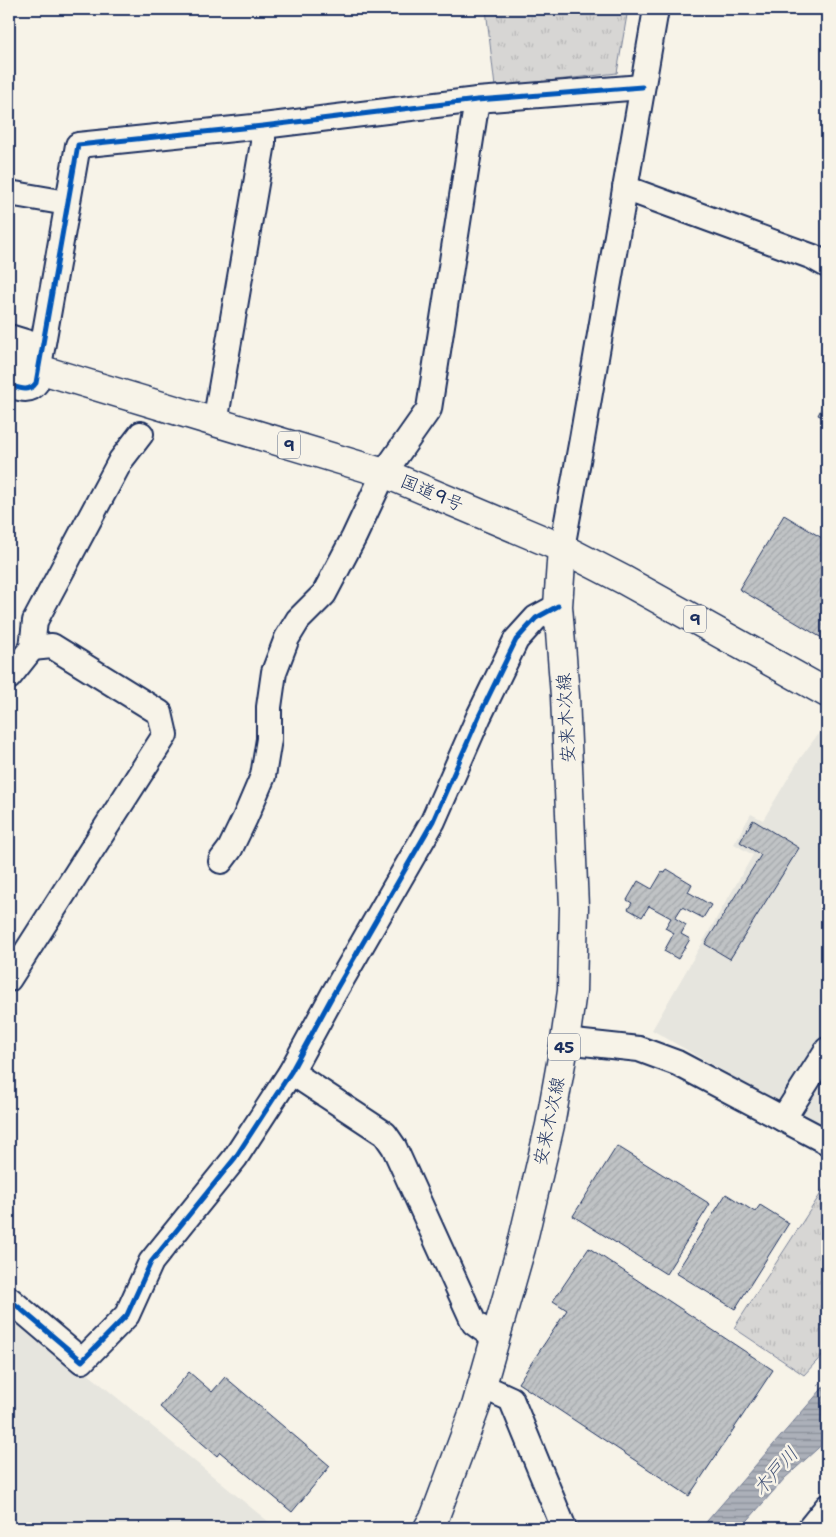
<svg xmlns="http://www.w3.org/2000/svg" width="836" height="1537" font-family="'Shantell Sans','Klee One',sans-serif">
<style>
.built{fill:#e6e5de}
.park{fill:url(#park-tufts);stroke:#798299}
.water{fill:url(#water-rules);stroke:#727c95}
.building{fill:url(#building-hatch);stroke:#1b2f5e}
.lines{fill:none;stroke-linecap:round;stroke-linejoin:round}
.minor-casing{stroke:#1b2f5e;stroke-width:28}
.major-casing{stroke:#1b2f5e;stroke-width:31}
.highway-casing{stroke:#1b2f5e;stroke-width:31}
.path{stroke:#1b2f5e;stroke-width:3;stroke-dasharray:1 4;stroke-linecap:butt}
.minor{stroke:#f7f3e8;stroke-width:24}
.major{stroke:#f7f3e8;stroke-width:28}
.highway{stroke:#f7f3e8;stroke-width:28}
.cycleway-casing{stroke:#f7f3e8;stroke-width:8}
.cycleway{stroke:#0057b8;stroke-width:5}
.labels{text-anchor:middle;stroke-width:5;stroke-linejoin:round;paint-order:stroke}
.shield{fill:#f7f3e8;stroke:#5d6a87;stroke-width:1}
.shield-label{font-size:16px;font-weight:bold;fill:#1b2f5e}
.street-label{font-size:18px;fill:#1b2f5e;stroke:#f7f3e8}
.water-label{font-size:19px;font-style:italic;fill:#465679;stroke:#f7f3e8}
</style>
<defs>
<pattern id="park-tufts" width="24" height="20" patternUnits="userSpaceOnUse" patternTransform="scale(1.25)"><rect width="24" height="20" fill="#d7d6d4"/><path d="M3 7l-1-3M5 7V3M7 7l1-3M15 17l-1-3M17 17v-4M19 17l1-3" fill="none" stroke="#b8b8b8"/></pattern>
<pattern id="water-rules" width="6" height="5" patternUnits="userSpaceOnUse" patternTransform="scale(1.25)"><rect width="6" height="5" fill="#acb0b9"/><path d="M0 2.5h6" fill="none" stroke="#8b909a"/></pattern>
<pattern id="building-hatch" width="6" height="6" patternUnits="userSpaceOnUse" patternTransform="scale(1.25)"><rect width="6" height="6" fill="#c0c3c5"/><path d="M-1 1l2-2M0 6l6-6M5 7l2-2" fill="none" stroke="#a4a8ac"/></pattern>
</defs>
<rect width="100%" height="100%" fill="#f7f3e8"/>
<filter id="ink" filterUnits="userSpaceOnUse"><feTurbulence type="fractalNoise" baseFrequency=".02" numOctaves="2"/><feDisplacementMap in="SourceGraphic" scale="10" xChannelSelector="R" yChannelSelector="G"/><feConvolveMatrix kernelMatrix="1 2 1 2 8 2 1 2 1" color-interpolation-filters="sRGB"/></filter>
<g filter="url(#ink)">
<g class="built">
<polygon points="824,726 827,728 827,1131 652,1030 753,855 734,844 751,814 763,820 799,760"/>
<polygon points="9,1309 270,1523 266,1528 9,1528"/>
</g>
<g class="park">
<polygon points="486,9 628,9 617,73 495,87"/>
<polygon points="827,1184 827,1350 804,1375 734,1328"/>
</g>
<polygon class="water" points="827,1383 827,1440 785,1478 741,1528 701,1528"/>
<g class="building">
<polygon points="827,398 827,419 818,415"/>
<polygon points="784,515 827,541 827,641 739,589"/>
<polygon points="753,820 799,848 730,959 705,944 761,855 740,842"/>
<polygon points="667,869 692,884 688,892 711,905 703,918 682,907 675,918 686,925 681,934 690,939 678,959 664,951 674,933 665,928 671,918 649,906 642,917 628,909 632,903 627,900 638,881 652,889 662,872 665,873"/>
<polygon points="617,1146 710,1204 666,1274 573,1216"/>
<polygon points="726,1194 755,1212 760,1205 789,1223 735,1309 676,1273"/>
<polygon points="589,1248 773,1370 689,1496 518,1383 567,1310 553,1301"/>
<polygon points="189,1372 212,1392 225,1377 330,1466 292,1512 220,1452 217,1456 160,1407"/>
</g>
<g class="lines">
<g class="minor-casing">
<g id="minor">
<polyline points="625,188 813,257 827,265"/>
<polyline points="9,193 67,203"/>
<polyline points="9,337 42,347"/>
<path d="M 9,385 C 19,388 29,393 36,383 L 78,145 L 263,126 L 477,100 L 642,87"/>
<polyline points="215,423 263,143 263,126"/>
<polyline points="562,548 582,439 656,9"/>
<polyline points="9,677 32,648 35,621 121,460 141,434"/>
<polyline points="221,861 230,849 245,818 263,776 269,739 269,707 274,672 287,638 298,620 324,594 354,537 384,473 429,409 477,100"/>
<polyline points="9,979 165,735 160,713 52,646 32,648"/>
<polyline points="565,1041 639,1049 677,1063 827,1142"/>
<polyline points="291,1072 385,1134 394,1147 474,1323 496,1339"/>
<polyline points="783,1119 827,1050"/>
<polyline points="9,1299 82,1361 127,1315 151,1262 235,1158 291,1072 334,993 433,821 479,716 516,640 536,618 558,606"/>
<polyline points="482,1386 511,1399 564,1528"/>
<polyline points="810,1528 827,1507"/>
</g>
</g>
<g class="major-casing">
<polyline id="major" points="428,1528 435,1516 476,1406 521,1248 550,1125 565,1041 572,991 574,907 565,696 558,606 562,548"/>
</g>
<g class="highway-casing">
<polyline id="highway" points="9,360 384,473 562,548 624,580 827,693"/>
</g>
<polyline class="path" points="818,1385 827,1393"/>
<use href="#minor" class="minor"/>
<use href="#major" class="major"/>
<use href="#highway" class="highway"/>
<g class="cycleway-casing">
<g id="cycleway">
<path d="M 9,385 C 19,388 29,393 36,383 L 78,145 L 263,126 L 477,100 L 642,87"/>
<polyline points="9,1299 82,1361 127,1315 151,1262 235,1158 291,1072 334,993 433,821 479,716 516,640 536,618 558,606"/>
</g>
</g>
<use href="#cycleway" class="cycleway"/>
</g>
</g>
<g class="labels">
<g class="shield">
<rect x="278" y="431.5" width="22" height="27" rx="4"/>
<rect x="684" y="605.5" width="22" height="27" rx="4"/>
<rect x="548" y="1033.5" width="32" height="27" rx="4"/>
</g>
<g class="shield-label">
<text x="289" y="451">9</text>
<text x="695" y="625">9</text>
<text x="564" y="1053">45</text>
</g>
<g class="street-label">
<text transform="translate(432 493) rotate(23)" y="6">国道9号</text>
<text transform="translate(566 718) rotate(-93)" y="6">安来木次線</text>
<text transform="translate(549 1121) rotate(-78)" y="6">安来木次線</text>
</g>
<g class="water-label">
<text transform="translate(775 1471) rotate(-48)" y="7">木戸川</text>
</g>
</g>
<rect width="836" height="1537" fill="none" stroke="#f7f3e8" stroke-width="30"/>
<rect x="15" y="15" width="806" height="1507" fill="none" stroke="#1b2f5e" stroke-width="2" filter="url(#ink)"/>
</svg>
